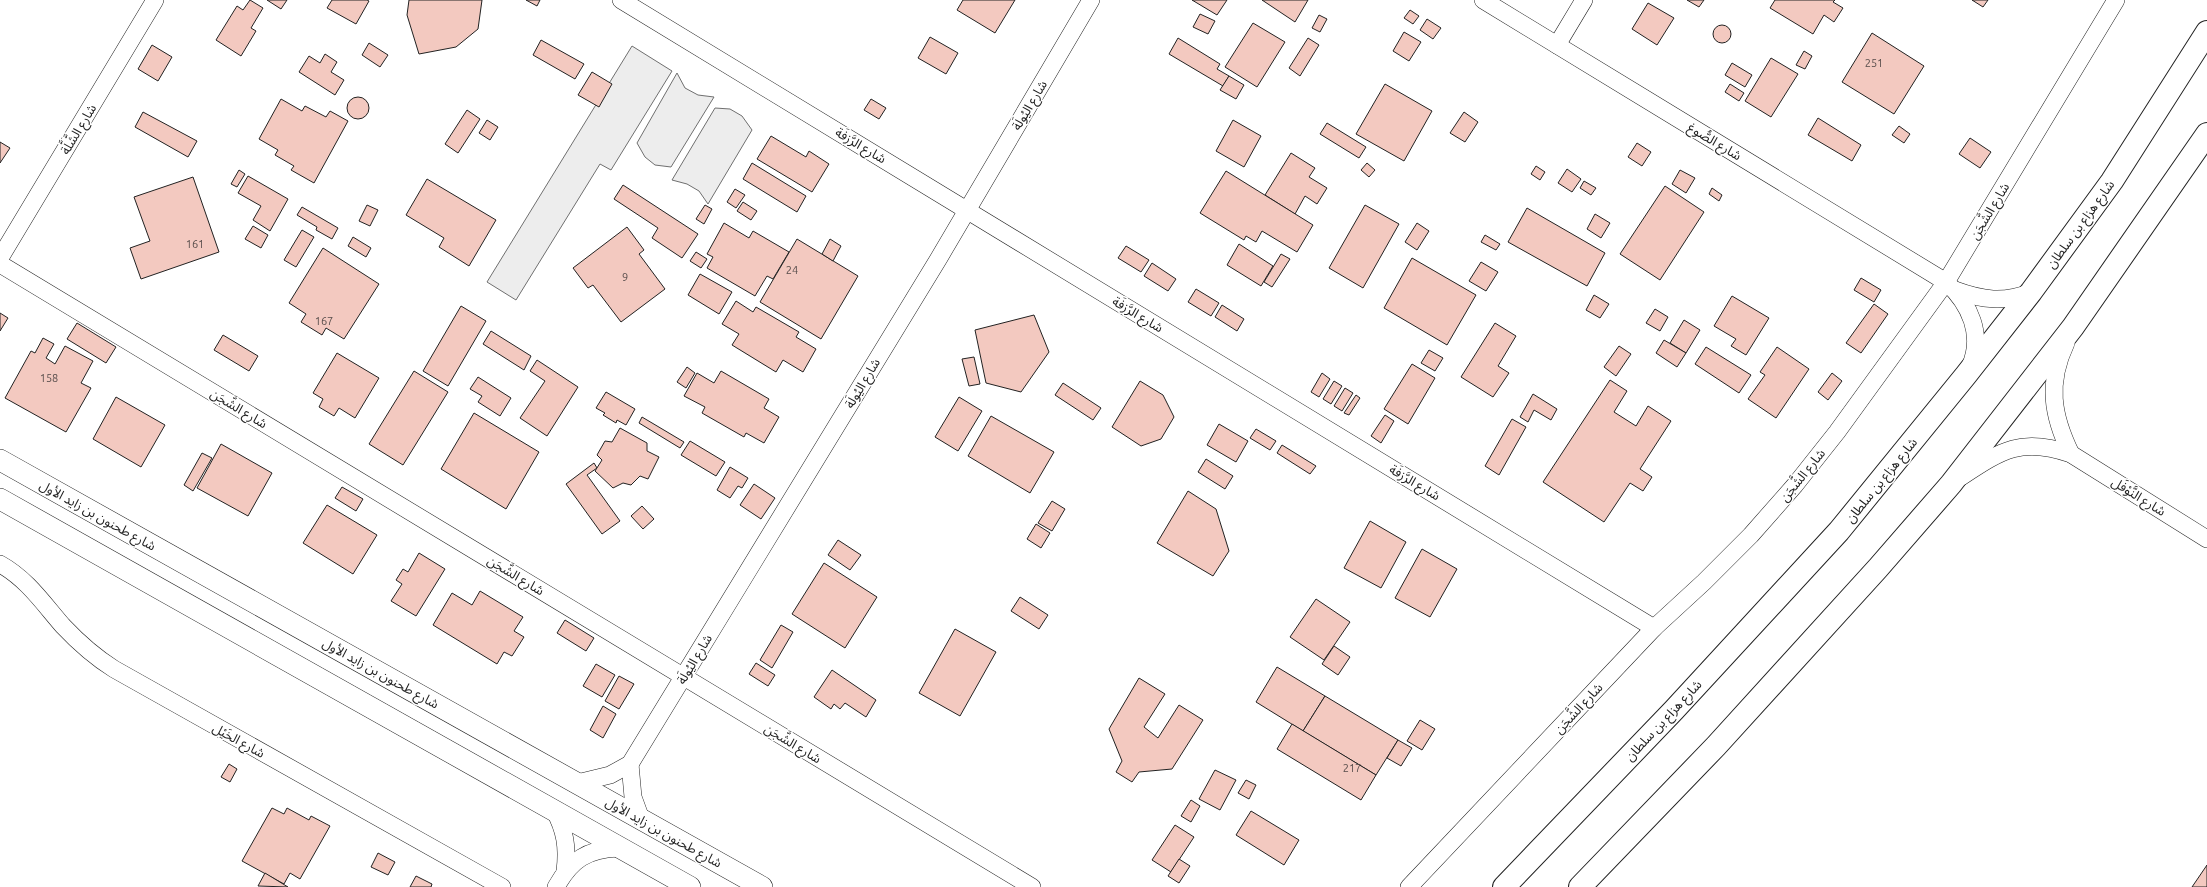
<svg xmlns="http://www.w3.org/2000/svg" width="2207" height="887" font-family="Ubuntu,'Noto Sans Arabic',sans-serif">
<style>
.parking{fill:#ededed;stroke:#6f6f6f}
.building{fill:#f3c9c0;stroke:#222}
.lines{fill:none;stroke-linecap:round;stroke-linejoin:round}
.minor-casing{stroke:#222;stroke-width:18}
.tertiary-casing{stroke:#222;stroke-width:22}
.primary-casing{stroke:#222;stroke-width:24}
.minor{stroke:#fff;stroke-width:17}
.tertiary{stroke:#fff;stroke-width:21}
.primary{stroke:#fff;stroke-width:22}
.labels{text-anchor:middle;stroke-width:3;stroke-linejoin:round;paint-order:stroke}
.number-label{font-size:11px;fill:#564c4a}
.street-label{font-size:13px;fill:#222;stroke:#fff}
</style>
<rect width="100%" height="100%" fill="#fff"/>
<g class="parking">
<polygon points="632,46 672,71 611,170 600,164 516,300 487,282"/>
<polygon points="677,73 685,88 698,95 714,97 671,167 655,165 645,157 637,143"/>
<polygon points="715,108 730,109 742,116 752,130 708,204 699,191 687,184 672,180"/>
</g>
<g class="building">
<polygon points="250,0 263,8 251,28 256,31 241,56 216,40 237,6 243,10"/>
<polygon points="267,0 287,0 281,9"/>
<polygon points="332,0 367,0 369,1 356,24 327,8"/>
<polygon points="409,0 482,0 478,29 456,47 419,54 407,15"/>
<polygon points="526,0 540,0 537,6"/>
<polygon points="963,0 1015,0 995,33 957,10"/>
<polygon points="1192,0 1227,0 1217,15"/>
<polygon points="1262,0 1308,0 1295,22"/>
<polygon points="1687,0 1704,0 1699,7"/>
<polygon points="1775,0 1835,0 1833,2 1843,8 1834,22 1824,15 1813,34 1770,8"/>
<polygon points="1972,0 1988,0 1983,7"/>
<polygon points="1648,3 1674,18 1657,45 1632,29"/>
<polygon points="1410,10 1419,16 1413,24 1404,18"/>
<polygon points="1200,14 1215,21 1208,34 1193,27"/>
<polygon points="1319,15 1327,19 1320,32 1312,28"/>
<polygon points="1427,19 1441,28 1433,39 1420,30"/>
<polygon points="1253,23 1285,42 1257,87 1225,67"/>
<circle cx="1722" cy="34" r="9"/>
<polygon points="1404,32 1421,42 1409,61 1393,51"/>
<polygon points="1872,33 1924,66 1894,114 1842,82"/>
<polygon points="930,37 958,53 946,74 918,58"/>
<polygon points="1178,38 1220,64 1217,69 1229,76 1223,86 1169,54"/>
<polygon points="1308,38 1319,45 1300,76 1289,68"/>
<polygon points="541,40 584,64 575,79 533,55"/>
<polygon points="369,43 388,55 380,67 362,55"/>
<polygon points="152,45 172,57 158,81 138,69"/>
<polygon points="1804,51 1812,56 1805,69 1796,65"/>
<polygon points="325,54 337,62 331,72 344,80 335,95 299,72 309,56 320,63"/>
<polygon points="1771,58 1798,74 1771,117 1745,101"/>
<polygon points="1732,63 1752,75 1745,87 1725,75"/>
<polygon points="592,72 612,84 599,107 578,95"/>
<polygon points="1229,76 1244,85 1236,99 1220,90"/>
<polygon points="1385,84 1432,111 1404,161 1356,134"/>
<polygon points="1730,84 1744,93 1739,101 1725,92"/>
<circle cx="358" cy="108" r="11"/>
<polygon points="281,99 302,111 305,106 326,117 330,111 348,121 314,183 291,170 294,166 275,155 278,150 259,139"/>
<polygon points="871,99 886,108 879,119 864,110"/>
<polygon points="467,110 480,119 458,153 445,144"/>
<polygon points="143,112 197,141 188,157 135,127"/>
<polygon points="1464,112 1478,122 1465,142 1450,133"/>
<polygon points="1818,118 1861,145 1852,161 1808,135"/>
<polygon points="487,120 498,127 490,140 479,133"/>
<polygon points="1233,120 1261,136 1244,167 1216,151"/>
<polygon points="1327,123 1366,147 1359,158 1320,134"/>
<polygon points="1899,126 1910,134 1904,143 1892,135"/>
<polygon points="771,136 806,157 809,151 829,164 812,192 757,159"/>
<polygon points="1970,138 1991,152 1980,168 1959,154"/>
<polygon points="0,142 10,148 0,163"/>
<polygon points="1637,143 1651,152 1642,166 1628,157"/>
<polygon points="1291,153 1315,168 1309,177 1327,188 1317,204 1305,196 1295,214 1265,195"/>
<polygon points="752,163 806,196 797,212 743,179"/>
<polygon points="1367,163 1375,170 1369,177 1361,170"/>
<polygon points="1536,166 1545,172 1540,180 1531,174"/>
<polygon points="1567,169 1581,179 1572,192 1558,183"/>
<polygon points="239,170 245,174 237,187 231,184"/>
<polygon points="1680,170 1695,178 1686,193 1672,184"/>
<polygon points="1226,171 1313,225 1297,252 1262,231 1256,242 1246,236 1244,240 1200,213"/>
<polygon points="248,176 288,199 270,231 253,220 261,206 238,193"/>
<polygon points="193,177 219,252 141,279 130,248 150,241 134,197"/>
<polygon points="427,179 496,220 469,266 439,247 444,238 406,215"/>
<polygon points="1584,181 1596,188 1591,195 1580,188"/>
<polygon points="623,185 698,234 682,258 652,238 658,228 614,199"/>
<polygon points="1665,186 1704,212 1660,280 1620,254"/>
<polygon points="1712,188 1722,195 1719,201 1709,194"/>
<polygon points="735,189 745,195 736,208 727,202"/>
<polygon points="743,202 757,211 751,220 737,211"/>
<polygon points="367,205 378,210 370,226 359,221"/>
<polygon points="705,205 712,209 704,224 696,219"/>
<polygon points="1365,205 1399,224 1363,288 1329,268"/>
<polygon points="302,207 338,228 332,239 316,230 317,227 297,215"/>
<polygon points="1527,208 1605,253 1587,286 1508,242"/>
<polygon points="1595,214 1610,223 1601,238 1587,229"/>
<polygon points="724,223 749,238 753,231 789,252 773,279 767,276 755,296 707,268 713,257 707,254"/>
<polygon points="1417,223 1429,231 1417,250 1405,242"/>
<polygon points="253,226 268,235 261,248 245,239"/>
<polygon points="627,227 644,250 639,254 665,289 621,322 593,285 588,288 573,268"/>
<polygon points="302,230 314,237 296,267 284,260"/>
<polygon points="1485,235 1500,244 1496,250 1481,242"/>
<polygon points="353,237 371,248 366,257 348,246"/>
<polygon points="797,239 858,276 821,339 760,302"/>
<polygon points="830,239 841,246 833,261 822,254"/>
<polygon points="1239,244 1273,266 1261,286 1227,265"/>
<polygon points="1126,246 1149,260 1141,272 1118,258"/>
<polygon points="323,248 379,284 344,339 326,328 322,335 301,322 306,314 289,303"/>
<polygon points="696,252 707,259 701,268 690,261"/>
<polygon points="1281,254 1290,259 1272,287 1264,282"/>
<polygon points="1412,258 1476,295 1447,345 1384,308"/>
<polygon points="1481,262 1498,272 1486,291 1469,281"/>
<polygon points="1152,263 1176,279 1168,291 1144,276"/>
<polygon points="700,274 732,292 719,314 688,295"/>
<polygon points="1861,278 1881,290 1874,302 1854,290"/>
<polygon points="1196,289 1219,303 1211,316 1188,302"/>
<polygon points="1594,295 1609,304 1600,318 1586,310"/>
<polygon points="1732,296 1769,318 1746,355 1731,346 1736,339 1714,326"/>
<polygon points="736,301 753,312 756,307 799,332 796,337 816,349 803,372 783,360 776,372 732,345 739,334 722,324"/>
<polygon points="1874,304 1888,314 1861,353 1846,343"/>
<polygon points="1222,305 1244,319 1237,331 1215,317"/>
<polygon points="461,306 486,321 448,386 423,371"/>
<polygon points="1655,309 1668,317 1660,331 1646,323"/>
<polygon points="0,313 8,318 0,331"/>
<polygon points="1034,315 1049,352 1021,392 986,383 975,330"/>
<polygon points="1684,320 1700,330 1686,353 1670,343"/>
<polygon points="77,323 116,347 106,363 67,339"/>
<polygon points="1495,323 1516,336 1498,366 1509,373 1493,397 1461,377"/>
<polygon points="491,331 531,356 524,370 483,344"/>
<polygon points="223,335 258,356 249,371 214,350"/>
<polygon points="43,338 54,344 46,358 55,364 65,346 93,361 81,383 91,388 66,432 5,398 31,351 35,353"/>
<polygon points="1664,340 1686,353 1677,367 1656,353"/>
<polygon points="1619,346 1631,354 1616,376 1604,367"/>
<polygon points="1706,347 1751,375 1739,393 1695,364"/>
<polygon points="1777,347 1809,369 1776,418 1748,399 1765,375 1760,372"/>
<polygon points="1429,350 1443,358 1435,371 1421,363"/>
<polygon points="337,353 379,378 355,418 339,408 334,416 319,407 323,399 313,393"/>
<polygon points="974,357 980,384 969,386 962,359"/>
<polygon points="537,360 578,387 547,436 520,418 545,381 530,371"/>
<polygon points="1412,364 1435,378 1408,424 1384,409"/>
<polygon points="687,367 695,373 686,388 677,382"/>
<polygon points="414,371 448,392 403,465 369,444"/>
<polygon points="721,371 769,399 764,408 779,417 764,443 746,433 744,437 702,413 705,407 684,396 697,373 714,383"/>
<polygon points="1322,373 1330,379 1319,397 1311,392"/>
<polygon points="1832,373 1842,381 1828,400 1818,392"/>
<polygon points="478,377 511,398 500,416 478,402 482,396 470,389"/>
<polygon points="1610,380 1627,391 1614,412 1636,426 1648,406 1671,421 1640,469 1652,477 1643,491 1630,483 1604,522 1543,482"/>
<polygon points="1140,381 1163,395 1174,417 1161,439 1141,446 1112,427"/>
<polygon points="1334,381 1342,386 1331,404 1323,399"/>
<polygon points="1063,383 1101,408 1093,420 1055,395"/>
<polygon points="1345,388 1353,393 1342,411 1334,406"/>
<polygon points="606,392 635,409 626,425 617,420 616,423 603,415 605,413 596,408"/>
<polygon points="1533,394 1557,409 1551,420 1534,410 1528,422 1520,417"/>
<polygon points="1356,395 1360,398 1349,415 1344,413"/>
<polygon points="116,397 165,425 141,467 93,439"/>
<polygon points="959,397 982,411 958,451 935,437"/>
<polygon points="474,413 539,452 506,509 441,469"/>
<polygon points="1385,415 1394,421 1381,443 1371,436"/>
<polygon points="991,416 1054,452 1030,493 968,456"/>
<polygon points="642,417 684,442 680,448 639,423"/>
<polygon points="1512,419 1526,427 1499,475 1485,466"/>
<polygon points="1219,424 1248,441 1236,462 1207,445"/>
<polygon points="620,428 647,443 647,451 659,457 648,479 640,476 631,485 623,483 613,488 595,471 602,460 597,455 605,441 612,442"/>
<polygon points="1256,429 1276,441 1270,450 1250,438"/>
<polygon points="690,441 725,462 716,476 681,455"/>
<polygon points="221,444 272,473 248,516 197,488"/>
<polygon points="1282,445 1316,466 1310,474 1277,453"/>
<polygon points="202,453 212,458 193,491 184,485"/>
<polygon points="1206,459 1233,476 1225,489 1198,472"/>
<polygon points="594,463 597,468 587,475 620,521 602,534 566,484"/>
<polygon points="730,467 748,478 742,488 738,486 730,498 717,490"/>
<polygon points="754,484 775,498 761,519 740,505"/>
<polygon points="342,487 363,499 356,511 335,498"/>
<polygon points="1188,491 1216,509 1229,551 1213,576 1157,543"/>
<polygon points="1052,501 1065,509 1052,531 1038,523"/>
<polygon points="327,505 377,535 353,574 303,543"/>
<polygon points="642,506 654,519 643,529 631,516"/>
<polygon points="1370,521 1406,542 1381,588 1344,568"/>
<polygon points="1036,524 1050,533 1041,548 1027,539"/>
<polygon points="838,540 861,555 850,570 828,555"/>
<polygon points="1422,549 1457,569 1430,617 1395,598"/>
<polygon points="419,553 445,569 416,616 391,601 402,584 396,580 403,569 408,572"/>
<polygon points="824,563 877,597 845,648 792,614"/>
<polygon points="480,591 523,617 514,631 524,637 512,656 504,652 497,664 433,625 452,593 472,605"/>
<polygon points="1020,597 1048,615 1039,629 1011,611"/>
<polygon points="1316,599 1350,622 1324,660 1290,637"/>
<polygon points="565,620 594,638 586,651 557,633"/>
<polygon points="781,625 793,632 772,668 760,660"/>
<polygon points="955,629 996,652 960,716 919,693"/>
<polygon points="1334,646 1350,657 1338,675 1322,664"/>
<polygon points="756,663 775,675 768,686 749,674"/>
<polygon points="596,664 615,675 602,697 583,686"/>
<polygon points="1277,667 1325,696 1303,731 1256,702"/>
<polygon points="832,670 876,700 866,717 845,703 840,709 834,704 831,709 814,697"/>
<polygon points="619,676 634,684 619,709 605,701"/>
<polygon points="1139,678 1165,694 1144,727 1158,738 1179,705 1203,720 1172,769 1139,772 1132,782 1116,772 1122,761 1109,729"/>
<polygon points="1325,696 1398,740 1376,775 1303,731"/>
<polygon points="603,706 616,714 603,738 590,730"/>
<polygon points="1420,720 1435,729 1422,750 1407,741"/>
<polygon points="1292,724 1376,775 1361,800 1277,749"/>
<polygon points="1398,740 1412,748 1401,766 1387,758"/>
<polygon points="229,764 237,769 230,782 221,777"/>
<polygon points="1215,770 1236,780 1220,810 1199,799"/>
<polygon points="1246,780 1256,785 1249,799 1238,793"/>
<polygon points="1191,800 1200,806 1191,822 1181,816"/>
<polygon points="272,808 284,814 287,808 309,820 311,816 330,826 300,879 290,873 284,884 242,861"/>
<polygon points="1251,811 1299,840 1284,865 1236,835"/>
<polygon points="1175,825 1194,837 1171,872 1152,860"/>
<polygon points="378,853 395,862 388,875 371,867"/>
<polygon points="1179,859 1190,866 1179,883 1168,876"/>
<polygon points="2207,865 2207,887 2192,887"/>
<polygon points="265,873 288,887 258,886"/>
<polygon points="416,876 432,884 431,887 410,887"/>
</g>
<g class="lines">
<g class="minor-casing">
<g id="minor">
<polyline points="621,0 1654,628"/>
<path d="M 1483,0 L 1946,282 C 1970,304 1984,335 1970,367"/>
<polyline points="1557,45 1584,0"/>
<polyline points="0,258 155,0"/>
<polyline points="0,264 1032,887"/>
<path d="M 1955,290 C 1982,300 2004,303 2031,292"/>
<path d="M 2066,343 C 2047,383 2052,415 2071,454"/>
<path d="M 1961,477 C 2002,450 2021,437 2071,454 L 2207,539"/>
<path d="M 0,564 C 27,579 43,603 63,626 C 79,643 95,657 114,669 L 502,887"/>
<polyline points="630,764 633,797 641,819"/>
<polyline points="577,783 610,775 630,764 939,258 1091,0"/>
<path d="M 554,810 C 565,830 568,847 565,871"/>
<path d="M 556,887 C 571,860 587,849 619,848"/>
<polyline points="1409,887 1654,628 1704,582 1751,535 1795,485 1837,432 1946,282 2116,0"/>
</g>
</g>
<g class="tertiary-casing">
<g id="tertiary">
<polyline points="0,460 762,887"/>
<polyline points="0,499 690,887"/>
</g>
</g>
<g class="primary-casing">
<g id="primary">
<polyline points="1504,887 1674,710 1839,531 1966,375 2031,292 2112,181 2207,32"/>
<polyline points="1580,887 1716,746 1878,568 1951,484 2073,327 2207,134"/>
</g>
</g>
<use href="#minor" class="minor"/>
<use href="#tertiary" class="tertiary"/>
<use href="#primary" class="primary"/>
</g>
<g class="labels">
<g class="number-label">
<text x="1874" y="67">251</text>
<text x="195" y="248">161</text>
<text x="792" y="274">24</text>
<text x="625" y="281">9</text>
<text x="324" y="325">167</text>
<text x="49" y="382">158</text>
<text x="1352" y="772">217</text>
</g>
<g class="street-label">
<text transform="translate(1029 105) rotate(-59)" y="5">شارع اليُولَة</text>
<text transform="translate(78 129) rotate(-59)" y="5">شارع الشَّلَّة</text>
<text transform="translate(1715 141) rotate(31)" y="5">شارع الصُّوغ</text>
<text transform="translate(861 145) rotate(31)" y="5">شارع الرَّزفَة</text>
<text transform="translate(1989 211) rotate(-59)" y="5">شارع الشَّجَن</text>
<text transform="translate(2080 224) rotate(-54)" y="5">شارع هزاع بن سلطان</text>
<text transform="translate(1138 314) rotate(31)" y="5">شارع الرَّزفَة</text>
<text transform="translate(862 383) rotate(-59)" y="5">شارع اليُولَة</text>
<text transform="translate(239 408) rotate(31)" y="5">شارع الشَّجَن</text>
<text transform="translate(1802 475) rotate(-51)" y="5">شارع الشَّجَن</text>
<text transform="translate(1881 480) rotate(-51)" y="5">شارع هزاع بن سلطان</text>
<text transform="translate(1415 482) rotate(31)" y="5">شارع الرَّزفَة</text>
<text transform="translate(2139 496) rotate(32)" y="5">شارع النَّوْفَل</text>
<text transform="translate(98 515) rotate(29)" y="5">شارع طحنون بن زايد الأول</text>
<text transform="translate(516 575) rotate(31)" y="5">شارع الشَّجَن</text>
<text transform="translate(694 659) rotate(-59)" y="5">شارع اليُولَة</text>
<text transform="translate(381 673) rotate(29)" y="5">شارع طحنون بن زايد الأول</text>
<text transform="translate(1578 708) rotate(-47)" y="5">شارع الشَّجَن</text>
<text transform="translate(1663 720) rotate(-47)" y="5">شارع هزاع بن سلطان</text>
<text transform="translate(239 740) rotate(29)" y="5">شارع الخَيْل</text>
<text transform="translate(793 743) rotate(31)" y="5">شارع الشَّجَن</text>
<text transform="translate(664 832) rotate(29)" y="5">شارع طحنون بن زايد الأول</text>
</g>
</g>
</svg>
